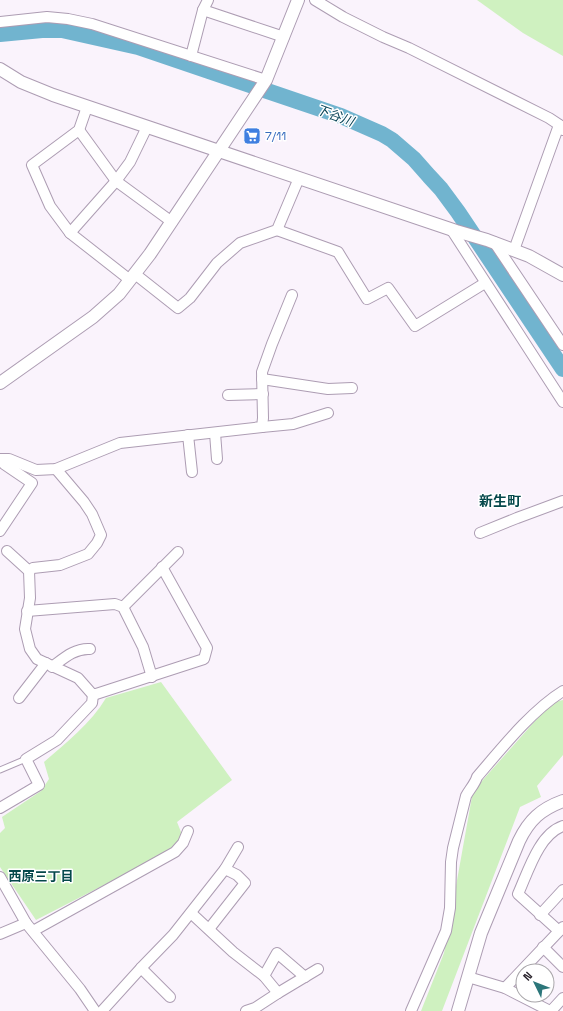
<svg xmlns="http://www.w3.org/2000/svg" width="563" height="1011" font-family="'Space Grotesk','Noto Sans JP',sans-serif">
<style>
.green{fill:#cff1c0}
.lines{fill:none;stroke-linecap:round;stroke-linejoin:round}
.river{stroke:#71b4cf;stroke-width:16}
.service-casing{stroke:#ad9db3;stroke-width:7}
.minor-casing{stroke:#ad9db3;stroke-width:12}
.tertiary-casing{stroke:#ad9db3;stroke-width:14}
.service{stroke:#fff;stroke-width:5}
.minor{stroke:#fff;stroke-width:10}
.tertiary{stroke:#fff;stroke-width:12}
.labels{text-anchor:middle;stroke-width:3;stroke-linejoin:round;paint-order:stroke}
.shop-label{font-size:12px;fill:#366cbe;stroke:#fff;text-anchor:start}
.water-label{font-size:13px;font-style:italic;fill:#094457;stroke:#fff}
.neighbourhood-label{font-size:13px;font-weight:bold;fill:#05484b;stroke:#fff}
.quarter-label{font-size:14px;font-weight:bold;fill:#05484b;stroke:#fff}
</style>
<rect width="100%" height="100%" fill="#faf3fc"/>
<g class="green">
<polygon points="477,0 563,0 563,56 523,33"/>
<path d="M 161,682 L 232,780 L 177,822 L 183,837 L 176,848 L 36,920 L 0,867 L 0,833 L 5,828 L 2,817 L 41,791 L 49,779 L 44,762 C 66,743 91,723 106,698 Z"/>
<polygon points="563,700 563,755 537,786 541,797 520,807 442,1011 421,1011 444,953 473,791 551,703"/>
</g>
<g class="lines">
<polyline class="river" points="0,34 42,30 62,30 138,47 341,116 382,134 392,140 414,159 429,176 441,189 458,212 563,369"/>
<g class="service-casing">
<polyline id="service" points="0,770 26,759"/>
</g>
<g class="minor-casing">
<g id="minor">
<polyline points="315,0 343,17 383,37 409,48 549,118 561,126 563,130"/>
<polyline points="203,10 284,37"/>
<polyline points="0,22 47,17 68,19 92,24 266,80"/>
<polyline points="191,56 203,10 208,0"/>
<polyline points="87,107 79,130 32,165 50,206 70,233 130,280"/>
<polyline points="79,130 116,181 172,222"/>
<polyline points="451,229 563,402"/>
<polyline points="277,230 338,252 367,299 388,288 415,326 485,283"/>
<polyline points="70,233 116,181 130,162 147,127"/>
<polyline points="494,242 563,345"/>
<polyline points="514,250 559,125"/>
<polyline points="135,274 178,308 190,298 217,263 240,243 277,230 299,178"/>
<polyline points="262,379 328,389 352,388"/>
<polyline points="228,395 263,394"/>
<polyline points="262,427 293,424 328,413"/>
<polyline points="215,433 217,459"/>
<polyline points="188,435 192,472"/>
<polyline points="0,459 9,459 36,470 56,469 120,443 262,427 263,418 262,372 272,344 292,295"/>
<polyline points="0,531 32,483 4,464"/>
<polyline points="480,533 517,518 563,501"/>
<polyline points="7,551 29,571 30,598 25,629 30,649 37,659 78,678 93,695 204,659 207,648 162,567"/>
<polyline points="29,571 33,568 60,565 88,554 97,543 101,535 92,514 84,502 56,469"/>
<polyline points="123,607 178,552"/>
<polyline points="27,611 115,604 123,607 143,647 152,677"/>
<path d="M 52,667 C 64,658 75,648 90,649"/>
<polyline points="19,698 46,663"/>
<polyline points="0,808 39,785 26,759 57,740 92,703 93,695"/>
<polyline points="0,877 26,923 80,989 95,1011"/>
<polyline points="191,913 233,952 264,976 278,993 318,969"/>
<polyline points="540,915 563,890"/>
<polyline points="209,929 245,883 237,875 225,869"/>
<polyline points="33,931 175,852 183,843 188,831"/>
<path d="M 559,931 L 518,894 C 528,872 539,834 563,826"/>
<polyline points="0,934 26,923"/>
<polyline points="543,947 563,967"/>
<polyline points="141,968 170,997"/>
<polyline points="264,976 277,953 305,977"/>
<polyline points="468,977 505,988 550,1011"/>
<polyline points="505,988 563,927"/>
<polyline points="102,1011 141,968 173,935 225,869 238,847"/>
<polyline points="246,1011 255,1008 278,993"/>
<path d="M 411,1011 L 446,931 L 450,908 L 451,862 L 453,848 L 466,796 C 469,790 475,784 477,777 C 501,749 532,710 563,691"/>
<polyline points="551,1011 563,998"/>
</g>
</g>
<g class="tertiary-casing">
<g id="tertiary">
<polyline points="0,69 21,82 53,95 456,231 487,240 529,256 563,275"/>
<polyline points="0,383 93,317 119,294 150,254 266,80 298,0"/>
<path d="M 458,1011 L 481,933 L 519,841 C 529,820 541,809 563,801"/>
</g>
</g>
<use href="#service" class="service"/>
<use href="#minor" class="minor"/>
<use href="#tertiary" class="tertiary"/>
</g>
<defs>
<g id="supermarket-square" transform="scale(0.9)"><rect x="-9" y="-9" width="18" height="18" rx="4" fill="#3f7fe0" stroke="#fff"/><path d="M-6-5.5h2.5l.6 2H6L4.5 2H-2.5L-4.4-4H-6ZM-1.5 3.2a1.3 1.3 0 1 0 .1 0ZM3 3.2a1.3 1.3 0 1 0 .1 0Z" fill="#fff"/></g>
</defs>
<g fill-rule="evenodd">
<use href="#supermarket-square" x="252" y="136"/>
</g>
<g class="labels">
<g class="shop-label">
<text x="265" y="140">7/11</text>
</g>
<g class="water-label">
<text transform="translate(335 115) rotate(20)" y="5">下谷川</text>
</g>
<g class="neighbourhood-label">
<text x="41" y="881">西原三丁目</text>
</g>
<g class="quarter-label">
<text x="500" y="506">新生町</text>
</g>
</g>
<g transform="translate(535 983) rotate(313)"><circle r="19" fill="#ffffff" stroke="#a8a5a9"/>
<path d="M0-3L7 15L0 10L-7 15Z" fill="#2c767a"/>
<text y="-6" font-size="11" font-weight="bold" text-anchor="middle" fill="#251f28">N</text>
</g>
</svg>
